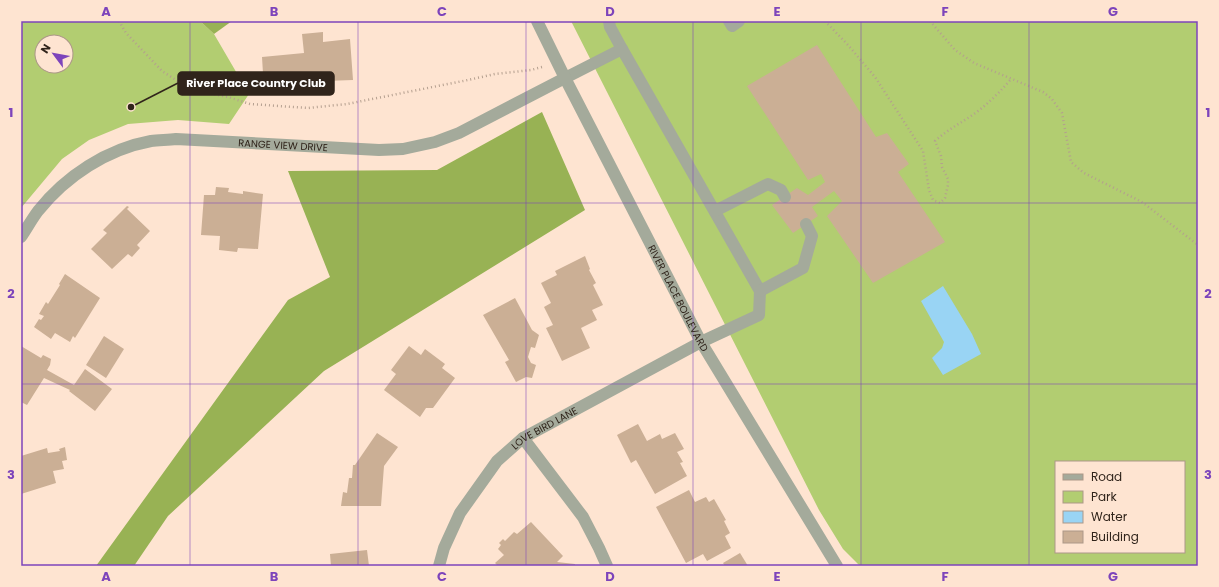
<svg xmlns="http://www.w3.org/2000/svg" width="1219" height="587" font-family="Poppins,sans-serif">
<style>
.green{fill:#b2cd71;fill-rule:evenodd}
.forest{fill:#98b254}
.water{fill:#99d4f4}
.building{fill:#cbaf95}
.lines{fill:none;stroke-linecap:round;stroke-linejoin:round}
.path{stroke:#b49f8f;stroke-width:2.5;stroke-dasharray:1 3;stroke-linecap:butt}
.service{stroke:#a4aa9b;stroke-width:12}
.minor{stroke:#a4aa9b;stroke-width:12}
.tertiary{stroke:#a4aa9b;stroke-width:12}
.grid{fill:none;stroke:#7d44bb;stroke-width:1;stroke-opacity:0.55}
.labels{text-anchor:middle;stroke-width:4;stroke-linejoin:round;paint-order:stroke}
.street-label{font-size:10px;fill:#30241b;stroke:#fee4d1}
.leader{fill:none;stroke:#30241b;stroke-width:1.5}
.callout-dot{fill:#30241b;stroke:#fee4d1;stroke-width:1.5}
.callout{fill:#30241b;stroke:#30241b;stroke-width:1.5}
.callout-label{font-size:11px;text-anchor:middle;font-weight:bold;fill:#fff}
.neatline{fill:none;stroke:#7d44bb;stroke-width:1.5}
.grid-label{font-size:13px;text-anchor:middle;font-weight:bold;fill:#7d44bb}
</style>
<rect width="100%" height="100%" fill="#fee4d1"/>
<g class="green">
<path d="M 21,21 L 200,21 L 214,34 L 249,94 L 229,124 L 178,120 L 128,124 L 89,140 L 62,159 L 21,208 ZM 42,42 L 66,42 L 66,66 L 42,66 Z"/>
<path d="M 571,21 L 1198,21 L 1198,566 L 860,566 L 843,549 L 819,510 ZM 1056,462 L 1184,462 L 1184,552 L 1056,552 Z"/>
</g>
<g class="forest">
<polygon points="200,21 232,21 214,34"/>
<polygon points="542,112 585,210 324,371 168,516 134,566 96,566 288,300 330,277 288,171 437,170"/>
</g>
<polygon class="water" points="943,286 972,334 981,354 943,375 932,358 942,348 944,342 921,301"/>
<g class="building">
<polygon points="323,32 323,42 350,39 353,80 325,81 325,88 308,89 308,92 297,93 297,91 284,92 283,87 264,90 262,57 304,53 302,34"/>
<polygon points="817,45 876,137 887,133 909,164 898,172 945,242 873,283 827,216 842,201 834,191 812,207 818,216 793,233 772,205 797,188 808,195 825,182 821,174 808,180 747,86"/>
<polygon points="216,187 229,188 228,192 243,194 243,191 263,194 258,249 238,248 237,252 219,250 220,236 201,235 204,195 215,195"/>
<polygon points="127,206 129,207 127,209 150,231 137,245 140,248 132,257 128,254 112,269 91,249 107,233 103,230"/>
<polygon points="585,256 590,269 589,270 596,283 593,285 603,305 592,310 597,320 581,328 590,348 562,361 546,328 553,325 544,307 551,303 541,283 557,275 555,271"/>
<polygon points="65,274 100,298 75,338 73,336 70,342 55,333 51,339 34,327 39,319 41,320 44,316 39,314 46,302 48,304 60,285 59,284"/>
<polygon points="515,298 532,330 539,335 535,348 531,347 528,357 531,363 536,365 532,378 526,377 516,382 505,362 509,360 483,315"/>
<polygon points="104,336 124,349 106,378 86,365"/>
<polygon points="21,346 41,358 43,355 51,359 50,365 47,370 74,385 85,369 112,389 95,411 69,391 70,390 44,378 27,405 21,402"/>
<polygon points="409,346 421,355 425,349 445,364 442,368 455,378 433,408 426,408 420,417 384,390 396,374 391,370"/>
<polygon points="638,424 647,441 660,434 662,439 675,433 684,449 677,452 683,462 680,463 687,476 655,494 636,460 631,463 617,435"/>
<polygon points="377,433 398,447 384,466 381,506 341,506 343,492 347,493 349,478 352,478 353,465 355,465"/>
<polygon points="65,447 67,460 62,461 64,469 53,471 56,483 21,494 21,456 47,448 48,453 60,451 59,449"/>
<polygon points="689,490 695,502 706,497 709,502 714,499 726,520 724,521 730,533 725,536 731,548 707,561 703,554 686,563 656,507"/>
<polygon points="531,522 563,556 557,562 575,564 575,566 498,566 495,563 504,555 498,549 501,545 499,543 503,539 505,541 514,532 517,534"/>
<polygon points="367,550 369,566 331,566 330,554"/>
<polygon points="740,553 748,566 725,566 723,563"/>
</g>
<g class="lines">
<g class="path">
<polyline points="119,21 126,33 162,71 179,82 207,93 228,97 250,104 308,108 347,104 468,80 495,74 531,70 542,67"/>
<path d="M 825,21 L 848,45 L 875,77 L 923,151 L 929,190 L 933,200 L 940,203 L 945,198 L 948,185 L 948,179 L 942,167 L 941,156 L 935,141 C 947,130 961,123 974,114 C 988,104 1000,92 1011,79"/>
<polyline points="930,21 955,50 974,63 1043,92 1052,99 1062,113 1071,162 1084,173 1142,202 1198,245"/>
<polyline points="1150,21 1156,21"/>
</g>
<g class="service">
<polyline points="609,21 610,27 622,49"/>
<polyline points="729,21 732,26 739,21"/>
<polyline points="565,78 622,49 760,291 759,315 701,342"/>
<polyline points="715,211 768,184 781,190 785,197"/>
<polyline points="760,291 803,268 812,236 806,224"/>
<polyline points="523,438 583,517 599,548 607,566"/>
</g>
<g class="minor">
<path id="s1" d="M 21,237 C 27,228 32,219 38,211 C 66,176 107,149 151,141 C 159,140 168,140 176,139 L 379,150 L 403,149 L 435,142 L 459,133 L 565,78"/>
<path id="s2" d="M 439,566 L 444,548 L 460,513 L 497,461 L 523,438 L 701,342"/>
</g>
<path class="tertiary" id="s3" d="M 537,21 L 565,78 L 701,342 L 837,566"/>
</g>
<path class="grid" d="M 190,21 L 190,566M 358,21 L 358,566M 526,21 L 526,566M 693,21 L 693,566M 861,21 L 861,566M 1029,21 L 1029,566M 21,203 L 1198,203M 21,384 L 1198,384"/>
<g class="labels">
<g class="street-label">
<text dy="4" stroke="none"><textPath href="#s1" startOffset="299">RANGE VIEW DRIVE</textPath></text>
<text dy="4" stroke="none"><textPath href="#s3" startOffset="311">RIVER PLACE BOULEVARD</textPath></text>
<text dy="4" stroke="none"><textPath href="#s2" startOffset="179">LOVE BIRD LANE</textPath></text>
</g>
</g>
<path class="leader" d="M131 107L178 83"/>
<circle class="callout-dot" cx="131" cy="107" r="4"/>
<rect class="callout" x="178" y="72" width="156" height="23" rx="4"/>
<g class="callout-label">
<text x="256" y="87">River Place Country Club</text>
</g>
<rect width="1219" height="587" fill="none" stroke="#fee4d1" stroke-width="44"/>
<rect x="1055" y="461" width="130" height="92" fill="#fee4d1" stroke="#ac9788"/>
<rect x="1063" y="474" width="20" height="6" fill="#a4aa9b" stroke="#ac9788"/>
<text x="1091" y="481" font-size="12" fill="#30241b">Road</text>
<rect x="1063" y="491" width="20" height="12" fill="#b2cd71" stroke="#ac9788"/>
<text x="1091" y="501" font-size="12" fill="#30241b">Park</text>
<rect x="1063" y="511" width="20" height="12" fill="#99d4f4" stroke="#ac9788"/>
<text x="1091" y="521" font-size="12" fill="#30241b">Water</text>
<rect x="1063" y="531" width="20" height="12" fill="#cbaf95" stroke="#ac9788"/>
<text x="1091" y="541" font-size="12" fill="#30241b">Building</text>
<g transform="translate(54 54) rotate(302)"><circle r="19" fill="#fee4d1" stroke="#ac9788"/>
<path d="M0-3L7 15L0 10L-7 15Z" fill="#7d44bb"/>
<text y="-6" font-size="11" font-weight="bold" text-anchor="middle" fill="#30241b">N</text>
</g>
<rect x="22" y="22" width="1175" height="543" class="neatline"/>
<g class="grid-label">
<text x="106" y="16">A</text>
<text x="274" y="16">B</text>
<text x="442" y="16">C</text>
<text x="610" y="16">D</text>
<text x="777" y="16">E</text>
<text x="945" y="16">F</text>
<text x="1113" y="16">G</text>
<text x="11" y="117">1</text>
<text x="1208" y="117">1</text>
<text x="11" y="298">2</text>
<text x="1208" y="298">2</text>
<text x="11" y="479">3</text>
<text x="1208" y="479">3</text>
<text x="106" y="581">A</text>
<text x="274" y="581">B</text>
<text x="442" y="581">C</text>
<text x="610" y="581">D</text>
<text x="777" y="581">E</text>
<text x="945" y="581">F</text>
<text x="1113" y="581">G</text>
</g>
</svg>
